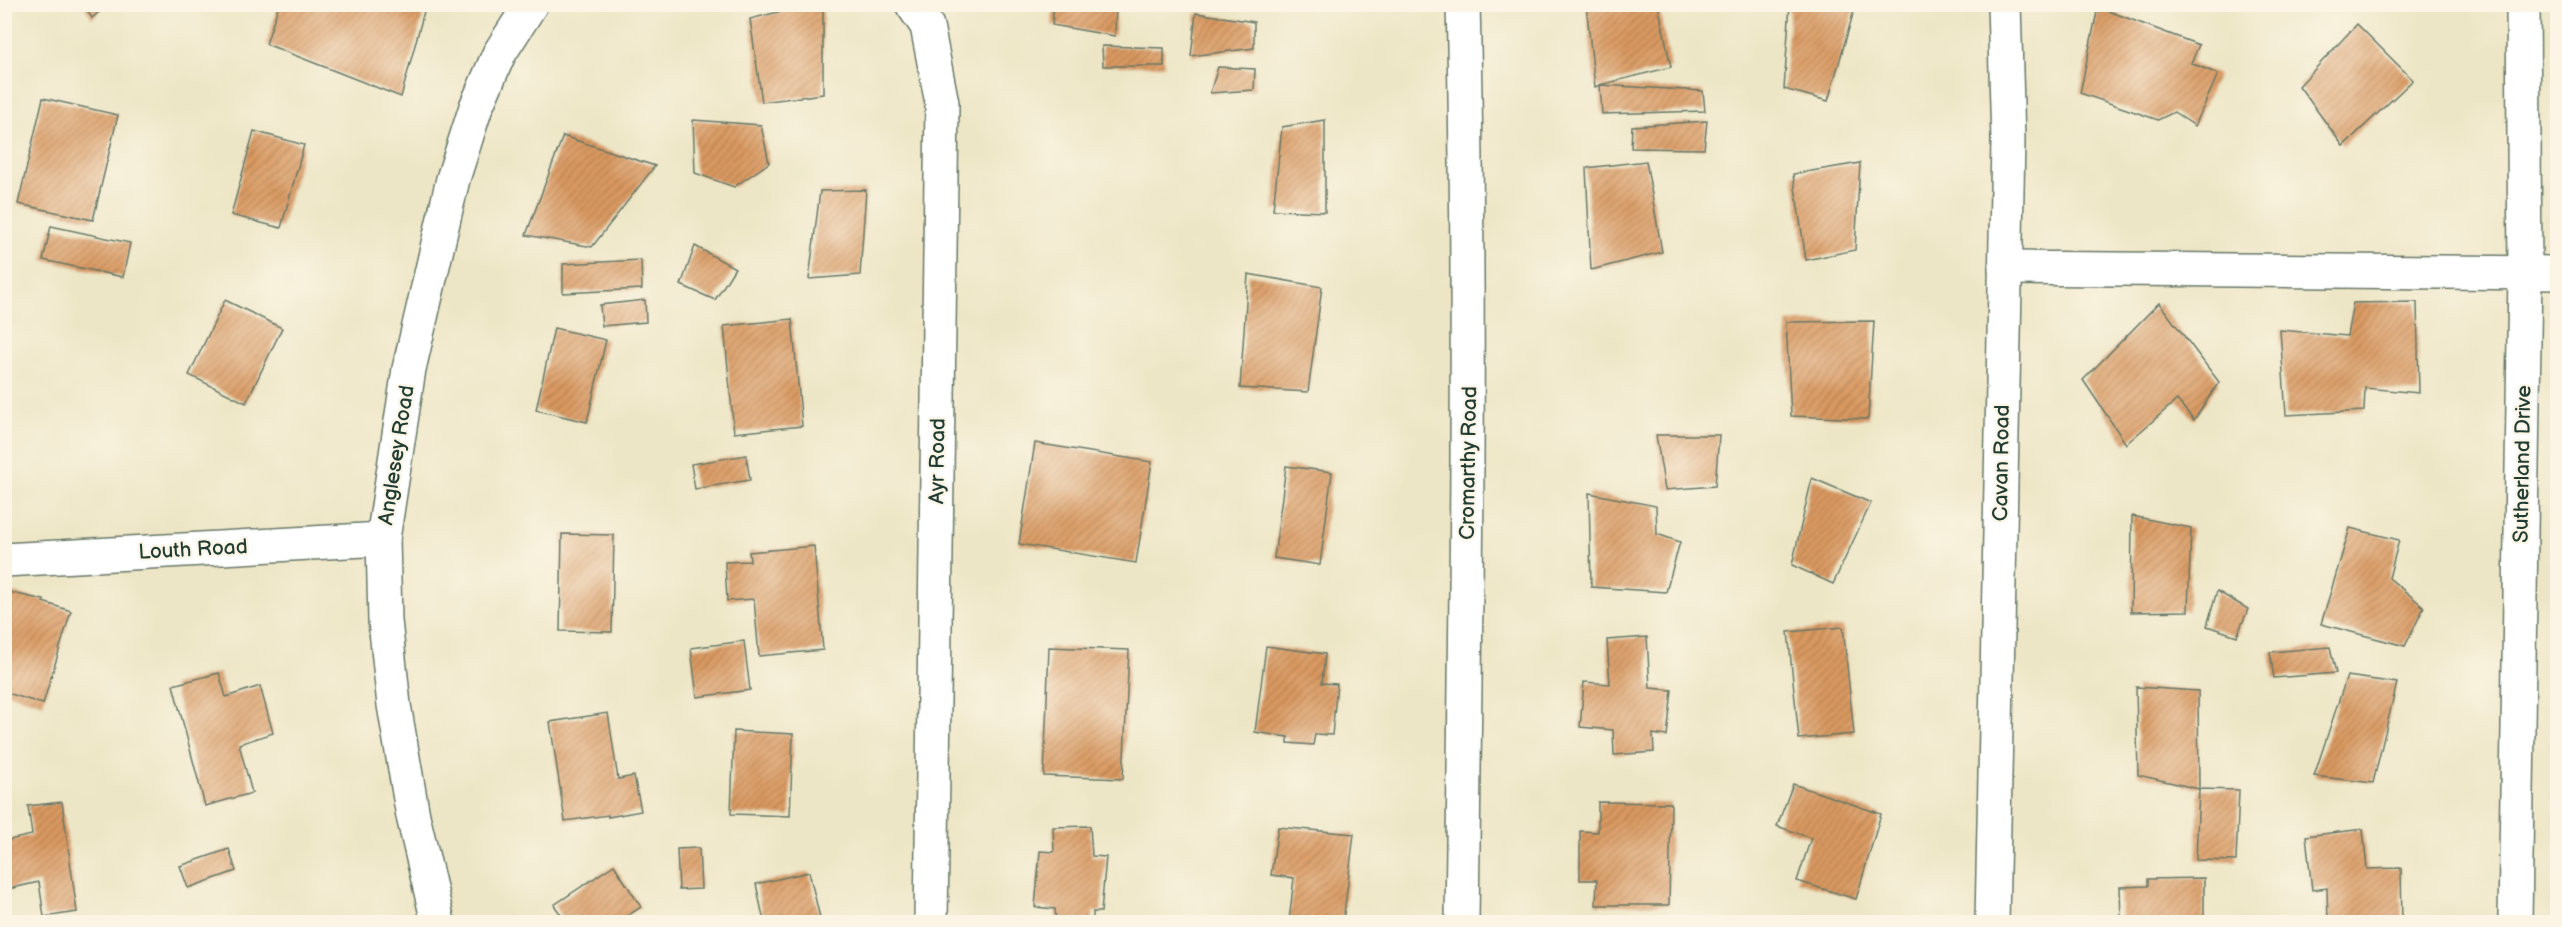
<svg xmlns="http://www.w3.org/2000/svg" width="2562" height="927" font-family="'Balsamiq Sans',sans-serif">
<style>
.building{fill:url(#building-hatch)}
.lines{fill:none;stroke-linecap:round;stroke-linejoin:round}
.street-casing{stroke:#677867;stroke-width:36}
.street{stroke:#fff;stroke-width:33}
.labels{text-anchor:middle;stroke-width:4.5;stroke-linejoin:round;paint-order:stroke}
.street-label{font-size:21px;fill:#1f3d34;stroke:#fcf5e5}
</style>
<defs>
<pattern id="building-hatch" width="6" height="6" patternUnits="userSpaceOnUse" patternTransform="scale(1.5)"><rect width="6" height="6" fill="#da9960"/><path d="M-1 1l2-2M0 6l6-6M5 7l2-2" fill="none" stroke="#b07e50"/></pattern>
</defs>
<rect width="100%" height="100%" fill="#fcf5e5"/>
<filter id="ink" filterUnits="userSpaceOnUse"><feTurbulence type="fractalNoise" baseFrequency=".0167" numOctaves="2"/><feDisplacementMap in="SourceGraphic" scale="12" xChannelSelector="R" yChannelSelector="G"/><feConvolveMatrix kernelMatrix="1 2 1 2 8 2 1 2 1" color-interpolation-filters="sRGB"/></filter>
<filter id="wash" filterUnits="userSpaceOnUse"><feTurbulence type="fractalNoise" baseFrequency=".008" numOctaves="4" result="noise"/><feDisplacementMap in="SourceGraphic" scale="24" xChannelSelector="R" yChannelSelector="G"/><feGaussianBlur stdDeviation="1.35" result="paint"/><feColorMatrix in="noise" values="0 0 0 0 0 0 0 0 0 0 0 0 0 0 0 0 0 1.4 0 .05"/><feComposite in="paint" operator="in"/></filter>
<g filter="url(#wash)">
<rect width="100%" height="100%" fill="#ede6c6"/>
<g id="blocks">
<g class="building">
<polygon points="83,4 108,4 92,18"/>
<polygon points="279,4 426,4 401,97 266,44"/>
<polygon points="811,4 823,4 823,94 762,102 750,19"/>
<polygon points="1054,4 1116,4 1115,36 1052,25"/>
<polygon points="1586,4 1658,4 1671,67 1600,85 1703,91 1705,111 1602,114 1600,85 1595,87"/>
<polygon points="1790,4 1843,4 1855,7 1828,101 1784,89"/>
<polygon points="2098,7 2199,45 2191,63 2218,74 2195,126 2174,112 2158,120 2080,93"/>
<polygon points="1196,13 1254,22 1254,48 1191,56"/>
<polygon points="2357,24 2413,80 2343,146 2299,86"/>
<polygon points="1102,46 1164,48 1164,66 1103,66"/>
<polygon points="1218,67 1255,69 1254,90 1210,93"/>
<polygon points="43,98 118,115 93,220 18,204"/>
<polygon points="693,120 761,125 769,163 734,187 695,173"/>
<polygon points="1325,120 1325,212 1273,210 1282,127"/>
<polygon points="1707,121 1704,149 1631,148 1632,126"/>
<polygon points="254,131 304,145 281,228 231,215"/>
<polygon points="563,136 655,166 592,247 526,235"/>
<polygon points="1646,161 1662,252 1591,270 1586,168"/>
<polygon points="1860,163 1855,250 1806,260 1793,174"/>
<polygon points="866,190 860,275 809,279 820,191"/>
<polygon points="51,226 130,243 123,277 43,260"/>
<polygon points="695,246 735,268 715,300 681,285"/>
<polygon points="641,260 642,289 563,293 563,264"/>
<polygon points="1248,274 1322,287 1308,392 1240,388"/>
<polygon points="225,300 282,328 246,403 189,375"/>
<polygon points="645,300 646,322 602,326 600,305"/>
<polygon points="2417,302 2419,393 2365,388 2364,411 2286,415 2280,330 2347,336 2353,303"/>
<polygon points="2159,303 2219,382 2194,420 2177,400 2126,444 2083,380"/>
<polygon points="792,319 802,426 734,433 724,326"/>
<polygon points="1874,321 1868,419 1791,416 1786,322"/>
<polygon points="554,328 606,340 587,422 536,410"/>
<polygon points="1656,435 1719,435 1715,486 1665,490"/>
<polygon points="1035,443 1152,462 1136,563 1019,544"/>
<polygon points="746,455 750,480 695,489 691,464"/>
<polygon points="1286,466 1332,472 1320,565 1274,558"/>
<polygon points="1812,478 1871,503 1833,584 1792,565"/>
<polygon points="1589,493 1656,506 1657,534 1680,542 1666,592 1591,587"/>
<polygon points="2132,516 2191,528 2188,611 2131,612"/>
<polygon points="2350,528 2399,540 2389,578 2424,607 2405,646 2321,624"/>
<polygon points="562,534 614,535 612,632 560,631"/>
<polygon points="814,546 823,650 759,656 754,599 727,601 725,562 750,561 749,552"/>
<polygon points="4,591 44,600 43,602 71,611 43,704 4,692 4,662 12,638 4,636"/>
<polygon points="2217,591 2248,609 2237,636 2207,626"/>
<polygon points="1843,627 1854,734 1799,739 1788,632"/>
<polygon points="1647,637 1650,688 1672,690 1667,736 1653,734 1654,752 1614,755 1613,730 1580,727 1584,682 1610,684 1607,640"/>
<polygon points="744,641 750,690 697,697 691,648"/>
<polygon points="1266,646 1325,654 1322,683 1337,684 1332,735 1315,734 1313,745 1288,743 1288,737 1255,732"/>
<polygon points="1049,647 1129,650 1123,779 1044,776"/>
<polygon points="2330,647 2336,673 2274,678 2270,652"/>
<polygon points="219,673 226,697 260,686 273,733 239,744 252,793 205,806 173,685"/>
<polygon points="2347,676 2397,683 2373,783 2314,776"/>
<polygon points="2136,687 2198,691 2199,789 2138,775"/>
<polygon points="608,713 618,779 634,776 641,811 608,817 608,815 565,821 550,722"/>
<polygon points="734,731 793,734 790,816 731,814"/>
<polygon points="1793,784 1881,814 1856,899 1797,881 1811,838 1777,826"/>
<polygon points="2199,789 2239,790 2236,861 2196,860"/>
<polygon points="62,802 77,912 44,917 39,882 8,889 4,875 4,841 32,835 28,806"/>
<polygon points="1598,802 1671,803 1669,905 1596,905 1597,880 1580,880 1580,831 1598,832"/>
<polygon points="1090,826 1092,856 1106,857 1101,912 1093,912 1093,920 1056,921 1055,909 1035,907 1040,851 1054,852 1053,827"/>
<polygon points="1278,827 1354,834 1343,922 1289,922 1294,878 1271,875"/>
<polygon points="2363,829 2367,869 2401,868 2402,922 2328,922 2327,888 2312,890 2306,836"/>
<polygon points="699,848 701,889 679,890 677,849"/>
<polygon points="229,849 236,871 188,888 180,866"/>
<polygon points="614,865 641,907 618,922 566,922 554,905"/>
<polygon points="809,872 821,922 764,922 756,884"/>
<polygon points="2204,878 2204,922 2121,922 2120,887 2148,886 2148,879"/>
</g>
</g>
</g>
<g filter="url(#ink)">
<use href="#blocks" fill-opacity="0" stroke="#677867" stroke-width="1.5"/>
<g class="lines">
<g class="street-casing">
<g id="street">
<polyline points="912,4 927,26 942,103 931,922"/>
<polyline points="2005,268 2558,273"/>
<polyline points="4,560 383,539"/>
<polyline points="438,922 413,816 394,705 385,621 383,539 409,369 453,179 476,107 499,54 531,4"/>
<path d="M 1462,922 C 1466,616 1471,311 1463,4"/>
<polyline points="1992,922 2008,141 2004,4"/>
<polyline points="2515,922 2525,273 2523,4"/>
</g>
</g>
<use href="#street" class="street"/>
</g>
</g>
<g class="labels">
<g class="street-label">
<text transform="translate(396 455) rotate(-81)" y="7">Anglesey Road</text>
<text transform="translate(937 461) rotate(-89)" y="7">Ayr Road</text>
<text transform="translate(1468 463) rotate(-89)" y="7">Cromarthy Road</text>
<text transform="translate(2001 463) rotate(-89)" y="7">Cavan Road</text>
<text transform="translate(2522 464) rotate(-89)" y="7">Sutherland Drive</text>
<text transform="translate(193 549) rotate(-3)" y="7">Louth Road</text>
</g>
</g>
<rect width="2562" height="927" fill="none" stroke="#fcf5e5" stroke-width="24"/>
</svg>
